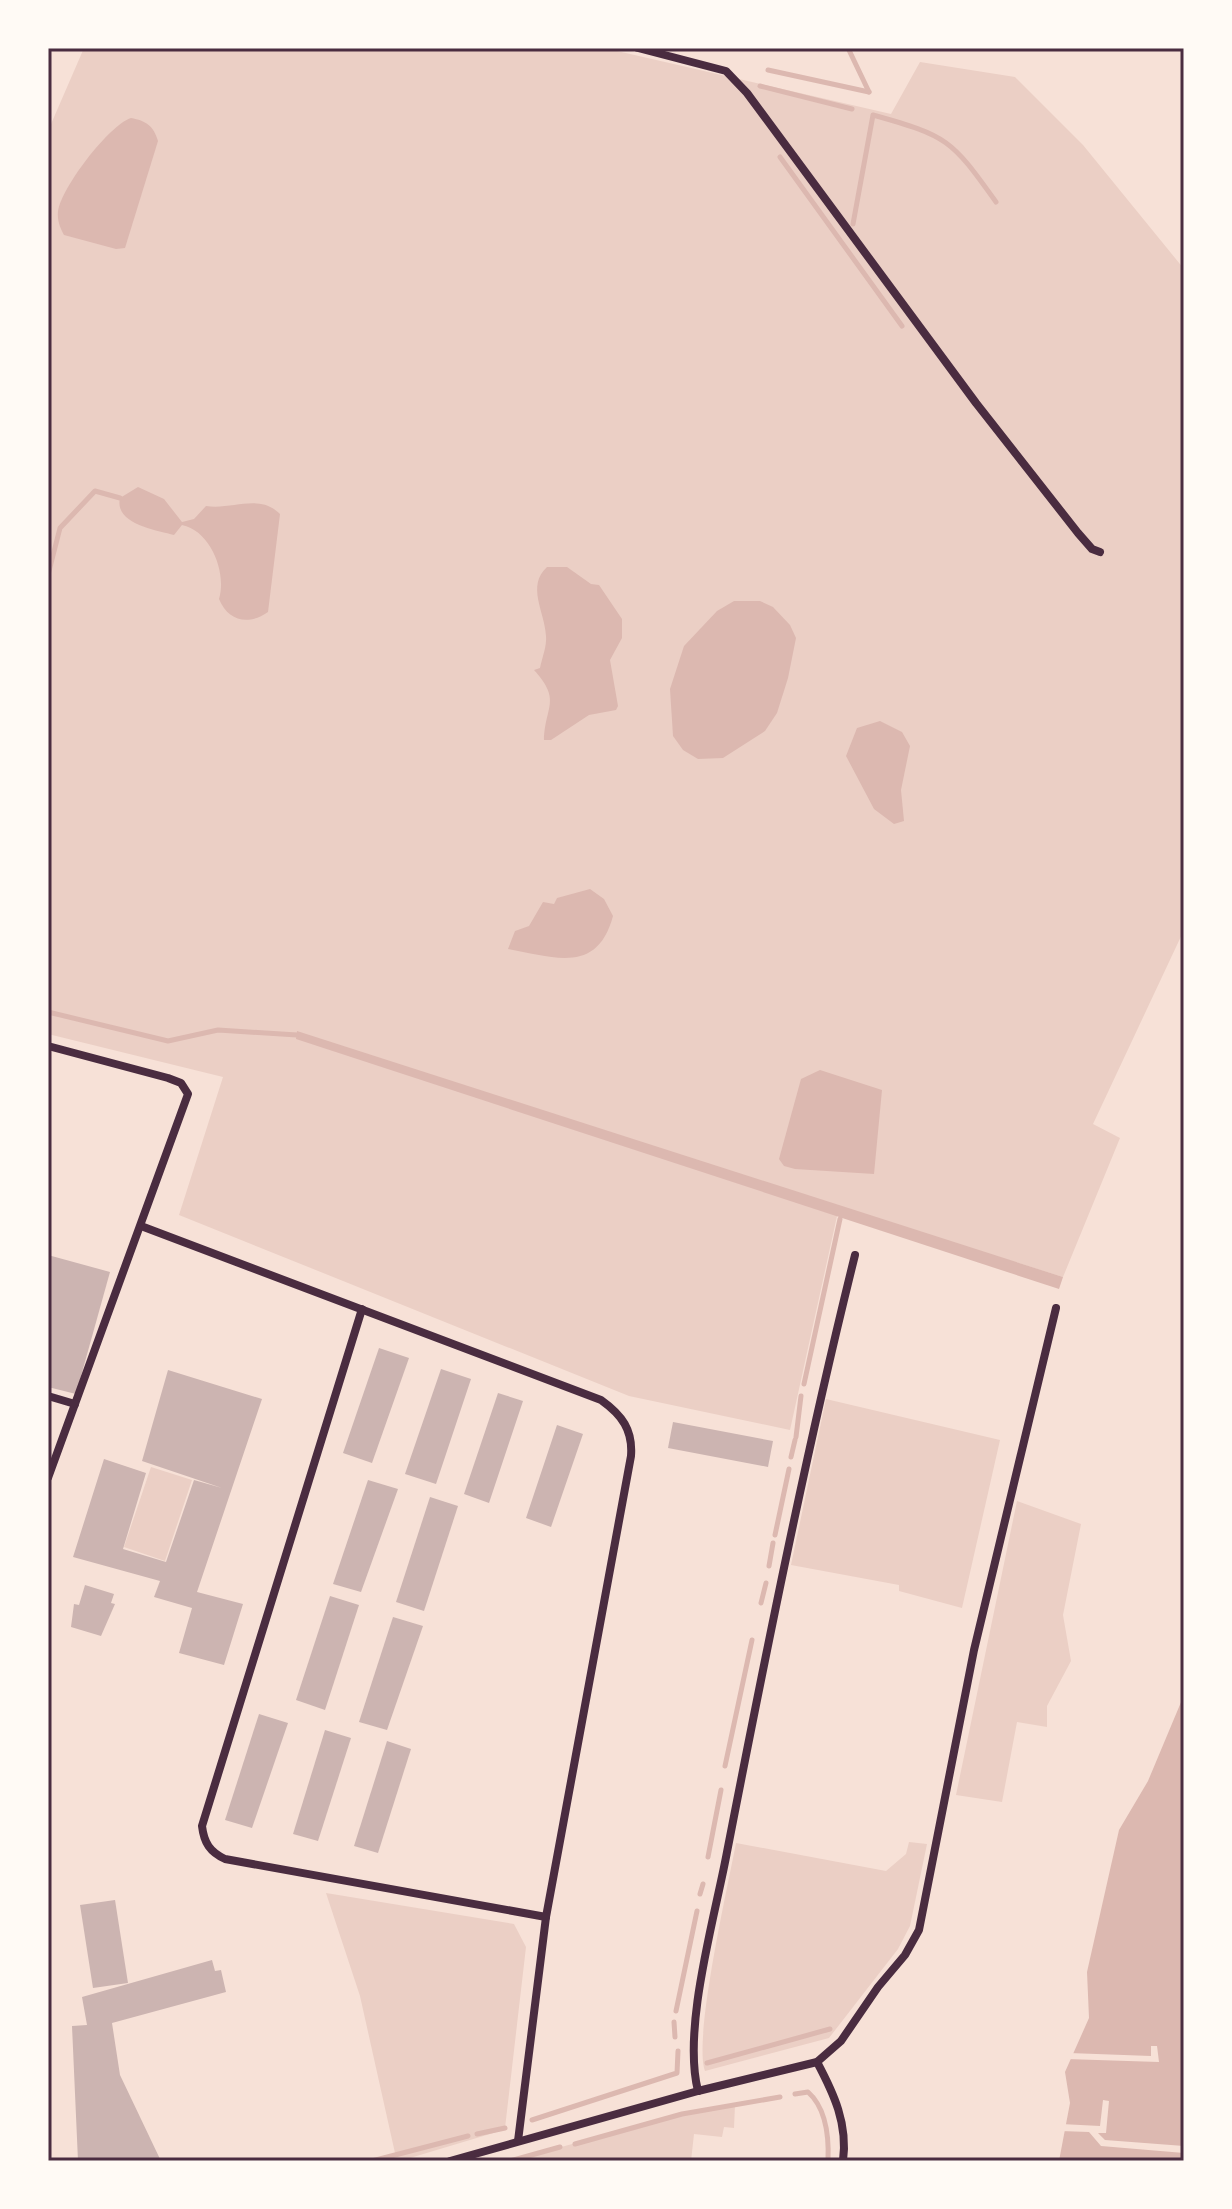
<svg xmlns="http://www.w3.org/2000/svg" width="1232" height="2209" font-family="'Varela Round',sans-serif">
<style>
.green{fill:#ebcfc5}
.water{fill:#dcb8b0}
.pier{fill:#f7e1d7}
.lines{fill:none;stroke-linecap:round;stroke-linejoin:round}
.stream{stroke:#dcb8b0;stroke-width:5}
.building{fill:#ccb4b1}
.minor{stroke:#4a2c40;stroke-width:8}
.neatline{fill:none;stroke:#4a2c40;stroke-width:3}
</style>
<rect width="100%" height="100%" fill="#f7e1d7"/>
<g class="green">
<polygon points="84,48 604,48 891,114 920,62 1015,77 1083,145 1184,269 1184,930 1093,1124 1120,1138 1063,1277 839,1207 790,1430 629,1396 179,1215 223,1077 48,1034 48,131"/>
<polygon points="826,1399 1000,1440 962,1608 899,1591 899,1585 791,1565"/>
<polygon points="151,1467 192,1480 165,1561 124,1547"/>
<polygon points="1017,1501 1081,1524 1063,1615 1071,1661 1047,1706 1047,1727 1017,1722 1002,1802 956,1795"/>
<path d="M 909,1842 L 927,1844 L 910,1926 L 898,1949 L 829,2038 L 705,2071 C 693,2039 728,1886 736,1843 L 886,1871 L 906,1854 Z"/>
<polygon points="326,1893 514,1924 526,1947 505,2128 500,2131 400,2161 365,2161 395,2153 360,1996"/>
<polygon points="735,2105 734,2128 724,2127 722,2137 694,2134 691,2161 510,2161 682,2114"/>
</g>
<g class="water">
<path d="M 131,118 C 146,121 153,125 158,141 L 125,248 L 116,249 L 64,235 C 60,228 57,220 58,211 C 61,188 109,125 131,118 Z"/>
<path d="M 138,487 L 164,499 L 182,522 L 194,519 L 206,506 C 233,510 259,493 280,514 L 268,612 C 248,626 228,621 219,599 C 227,573 211,531 182,525 L 174,535 C 156,530 114,524 120,498 Z"/>
<path d="M 547,567 L 567,567 L 591,584 L 599,585 L 622,619 L 622,638 L 610,660 L 618,706 L 616,710 L 589,715 L 551,740 L 544,740 C 545,706 562,701 534,670 L 540,668 C 542,658 547,646 546,636 C 545,612 526,586 547,567 Z"/>
<polygon points="734,601 760,601 773,607 790,625 796,638 788,678 777,713 765,731 723,758 698,759 683,750 673,736 670,689 684,646 717,611"/>
<polygon points="880,721 902,732 910,746 901,790 904,821 894,824 874,809 846,756 857,728"/>
<path d="M 590,889 L 604,899 L 613,916 C 597,975 554,957 508,949 L 515,931 L 529,926 L 543,902 L 554,904 L 557,898 Z"/>
<polygon points="297,1031 1063,1277 1059,1289 296,1039"/>
<polygon points="820,1070 882,1090 874,1174 795,1169 784,1166 779,1159 801,1079"/>
<polygon points="1184,1695 1184,2161 1059,2161 1070,2103 1065,2072 1089,2018 1087,1972 1119,1830 1148,1781"/>
</g>
<g class="pier">
<polygon points="1151,2046 1157,2046 1159,2062 1066,2059 1069,2053 1151,2056"/>
<polygon points="1103,2100 1109,2101 1106,2133 1098,2133 1105,2140 1184,2146 1184,2153 1101,2146 1089,2132 1060,2131 1061,2124 1100,2126"/>
</g>
<g class="lines">
<g class="stream">
<polyline points="848,48 869,92"/>
<polyline points="768,70 869,92"/>
<polyline points="760,86 852,109"/>
<polyline points="780,157 902,326"/>
<path d="M 853,224 L 873,115 C 948,136 951,139 996,202"/>
<polyline points="48,575 60,528 95,491 120,498"/>
<polyline points="48,1012 168,1041 218,1030 297,1035"/>
<polyline points="804,1384 840,1219"/>
<polyline points="796,1437 801,1396"/>
<polyline points="791,1457 795,1440"/>
<polyline points="775,1535 789,1469"/>
<polyline points="769,1566 773,1543"/>
<polyline points="761,1603 766,1583"/>
<polyline points="725,1766 752,1640"/>
<polyline points="708,1857 721,1790"/>
<polyline points="700,1894 703,1884"/>
<polyline points="676,2011 697,1911"/>
<polyline points="674,2022 675,2037"/>
<polyline points="707,2063 830,2029"/>
<path d="M 795,2094 L 808,2092 C 826,2108 829,2138 828,2161"/>
<polyline points="532,2120 677,2073 678,2051"/>
<polyline points="477,2134 505,2128"/>
<polyline points="575,2144 682,2114 780,2097"/>
<polyline points="372,2161 468,2136"/>
<polyline points="510,2161 560,2147"/>
</g>
</g>
<g class="building">
<polygon points="48,1255 110,1272 76,1394 48,1387"/>
<polygon points="379,1348 409,1358 372,1463 343,1453"/>
<polygon points="441,1369 471,1379 436,1484 405,1474"/>
<polygon points="168,1370 262,1399 197,1592 243,1604 224,1665 179,1653 192,1608 154,1597 160,1581 73,1557 104,1459 146,1473 123,1549 166,1562 194,1480 222,1488 142,1461"/>
<polygon points="498,1393 523,1401 489,1503 464,1494"/>
<polygon points="673,1422 773,1441 768,1467 668,1448"/>
<polygon points="557,1425 583,1434 551,1527 526,1518"/>
<polygon points="368,1480 398,1489 361,1592 333,1584"/>
<polygon points="430,1497 458,1506 424,1611 396,1602"/>
<polygon points="85,1585 114,1594 111,1603 115,1604 101,1636 71,1627 74,1604 79,1605"/>
<polygon points="330,1596 359,1605 325,1710 296,1700"/>
<polygon points="393,1617 423,1626 387,1730 359,1722"/>
<polygon points="259,1714 288,1723 252,1828 225,1820"/>
<polygon points="325,1730 351,1738 318,1841 293,1834"/>
<polygon points="387,1741 411,1749 378,1853 354,1846"/>
<polygon points="115,1900 128,1983 93,1988 80,1905"/>
<polygon points="212,1960 215,1971 221,1970 226,1992 112,2023 120,2075 160,2159 78,2161 72,2026 87,2025 82,1997"/>
</g>
<g class="lines">
<g class="minor">
<polyline points="638,48 726,71 747,93 976,403 1078,533 1092,549 1100,552"/>
<polyline points="48,1046 168,1078 181,1083 188,1094 48,1478"/>
<path d="M 141,1226 L 601,1400 C 622,1415 633,1430 631,1456 L 546,1917 L 518,2141"/>
<path d="M 362,1309 L 202,1826 C 204,1843 210,1852 225,1859 L 546,1917"/>
<polyline points="48,1396 75,1404"/>
<path d="M 817,2062 C 834,2094 848,2124 843,2161"/>
<path d="M 698,2091 C 682,2028 715,1917 727,1852 C 766,1652 806,1452 855,1255"/>
<polyline points="450,2161 698,2091 817,2062 841,2041 878,1987 905,1955 919,1930 974,1650 1056,1308"/>
</g>
</g>
<rect width="1232" height="2209" fill="none" stroke="#fffaf5" stroke-width="100"/>
<rect x="50" y="50" width="1132" height="2109" class="neatline"/>
</svg>
